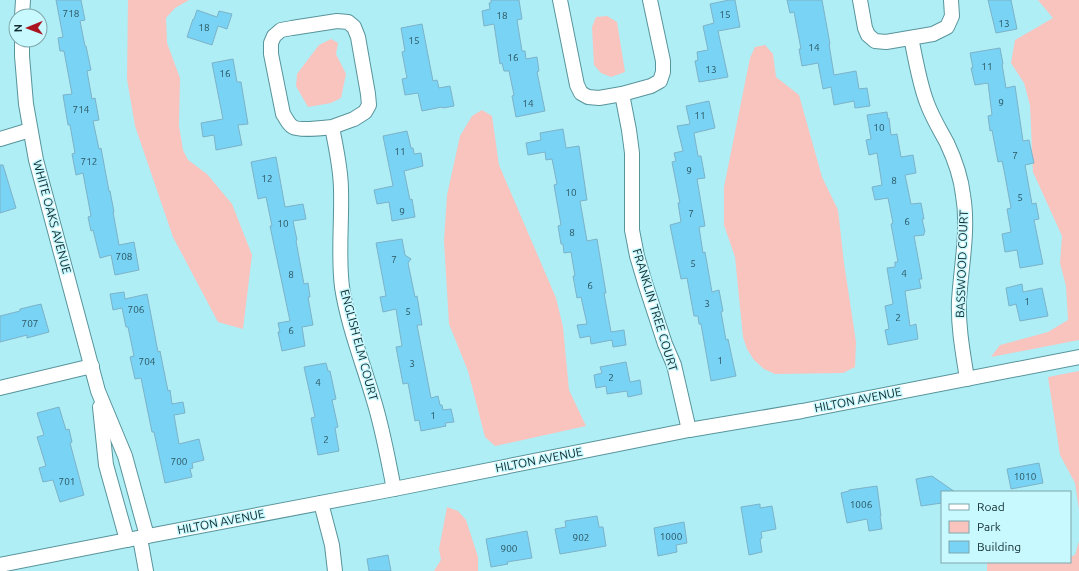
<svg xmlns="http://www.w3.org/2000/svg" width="1079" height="571" font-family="Ubuntu,sans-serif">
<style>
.green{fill:#f9c3be}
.building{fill:#78d3f5;stroke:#7db2c8}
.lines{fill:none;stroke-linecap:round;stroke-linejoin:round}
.minor-casing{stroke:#58949b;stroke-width:16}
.minor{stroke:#fff;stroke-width:14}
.labels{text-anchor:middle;stroke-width:3;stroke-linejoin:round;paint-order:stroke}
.number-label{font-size:10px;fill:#2c5660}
.street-label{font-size:12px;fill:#122c2f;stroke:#c8f9ff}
</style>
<rect width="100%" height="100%" fill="#b0eef6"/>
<g class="green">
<polygon points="128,0 189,0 175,8 166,18 167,43 180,78 179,126 183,150 188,160 207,174 232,204 252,255 243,329 218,322 173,237 135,126 127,79"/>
<polygon points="1038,0 1079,0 1079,340 991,357 1000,345 1048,332 1068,320 1066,286 1060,263 1062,236 1033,172 1030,105 1024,83 1011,63 1015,40 1053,18"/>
<polygon points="607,16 617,22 625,72 611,77 601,73 594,65 592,27 596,17"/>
<polygon points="331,39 338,43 336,54 346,74 341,98 331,103 308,107 296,86 297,74 319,45"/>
<polygon points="765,45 773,54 776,77 799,95 822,177 838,210 844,263 856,342 855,367 843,373 775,374 764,369 754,360 747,349 743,337 735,257 724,225 724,187 750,58 755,47"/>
<polygon points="482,110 492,116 499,165 556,298 563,327 569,390 586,426 495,446 485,437 468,371 449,324 444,241 447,195 460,136 472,116"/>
<polygon points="1079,371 1079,510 1075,483 1060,455 1048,377"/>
<polygon points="447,507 458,511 466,520 478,557 478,571 434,571 441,560 439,549"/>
<polygon points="1079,541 1079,571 987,571 987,562 1070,562 1070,557 1075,555"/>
</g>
<g class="building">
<polygon points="56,0 81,0 85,20 80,21 85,46 86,46 91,70 87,71 92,99 95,98 99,120 93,121 99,149 101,148 109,191 110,191 114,212 113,212 119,245 134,242 139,270 115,275 111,255 100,258 93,230 91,231 88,217 91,216 83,173 76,175 72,154 75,153 70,125 68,125 63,95 72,94 64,51 60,51 58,38 63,37"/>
<polygon points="491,0 519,0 522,19 517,20 522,51 525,51 526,59 537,57 539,71 537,72 545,111 516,117 512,96 514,95 509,71 504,71 502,63 500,64 494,24 484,26 482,11 490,9 489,3 491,3"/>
<polygon points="729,0 735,0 740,27 718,31 728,77 699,82 695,61 698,60 697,52 708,50 703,26 714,23 710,4"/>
<polygon points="787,0 822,0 830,44 829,44 834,75 856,71 859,89 867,88 870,106 855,108 854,101 834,105 831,87 823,89 818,63 802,66 799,49 801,49 794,12 790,13"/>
<polygon points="988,0 1011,0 1017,29 996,33"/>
<polygon points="197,10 217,17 219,11 232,14 227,29 218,26 212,45 187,37 193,19 194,19"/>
<polygon points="422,24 433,81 437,80 439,88 450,86 454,106 443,108 442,107 422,111 418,93 405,95 402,79 407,78 402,52 405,51 401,28"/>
<polygon points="1000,48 1003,64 1002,64 1006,88 1015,86 1023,141 1029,140 1034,163 1025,165 1032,204 1036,203 1039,219 1034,220 1043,264 1020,268 1017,250 1005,252 1002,234 1011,232 1007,209 1011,208 1004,170 1002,161 998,162 992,130 990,131 988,116 992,115 988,83 975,85 971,68 973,68 970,53"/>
<polygon points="233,59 237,82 241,82 248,124 238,125 242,145 216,150 214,135 203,137 201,123 223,119 212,63"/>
<polygon points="709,101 715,128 694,133 698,156 701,156 705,178 697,179 705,226 699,227 703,253 705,252 712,292 719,290 723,311 721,312 726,340 728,339 736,376 711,381 701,324 699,324 698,316 694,316 687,278 681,279 670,225 681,222 678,203 680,203 672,162 676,161 674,153 683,151 677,126 690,124 686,106"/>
<polygon points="887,112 888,119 889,118 891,135 897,134 901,157 913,155 916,173 905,175 911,204 921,203 924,219 922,219 925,232 924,233 924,235 914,236 922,279 919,279 921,288 905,291 910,326 916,324 918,339 888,345 885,330 889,329 885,306 893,304 887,268 895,267 895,262 898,262 891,224 893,223 888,198 875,200 872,187 882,185 877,153 869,155 866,140 871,139 867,115"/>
<polygon points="563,129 566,148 579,146 587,200 580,201 587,241 597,239 606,293 604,293 611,332 624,330 626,345 613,347 612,340 591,344 590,336 580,338 577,325 587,324 581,297 577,298 573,276 575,276 571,252 564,253 563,244 561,244 558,226 561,225 554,185 557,184 552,159 546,160 545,152 528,155 526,143 541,140 540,133"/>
<polygon points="407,131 411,148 413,148 414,154 421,153 423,166 404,171 410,200 412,199 415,217 392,221 389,202 377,204 374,190 393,186 383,136"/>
<polygon points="276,157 285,207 303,204 306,219 293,221 297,240 296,241 304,284 308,283 310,297 308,297 313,325 302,327 305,346 282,351 278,332 280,332 278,323 290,321 270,226 272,226 266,197 258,199 251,162"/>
<polygon points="0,165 3,165 16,208 0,213"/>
<polygon points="402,239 405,255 411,259 408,263 415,297 417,296 422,325 417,325 431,398 438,396 440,405 442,405 443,410 451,409 454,422 445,423 446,426 421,431 419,420 415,421 408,383 403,384 396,347 402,346 396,309 383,312 380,297 386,296 376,243"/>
<polygon points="1022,284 1023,292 1042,288 1048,316 1020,321 1016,304 1009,306 1006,288"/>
<polygon points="124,292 125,299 147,294 158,352 160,351 168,391 170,390 172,404 183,402 185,413 174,415 179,444 199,439 204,460 192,463 193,468 190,469 192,477 165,483 154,432 152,432 141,378 135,379 130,357 134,356 128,327 126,327 122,308 113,310 110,294"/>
<polygon points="41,304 49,332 27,338 27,335 0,342 0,316 20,311 20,309"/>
<polygon points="626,362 630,382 640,380 642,394 628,397 627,391 607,394 606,386 596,388 594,375 602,373 600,367"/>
<polygon points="326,363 328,371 330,371 336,399 332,400 338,427 335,428 339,451 318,455 311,418 315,417 304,367"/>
<polygon points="59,407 66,430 69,429 72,442 70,443 84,495 60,502 53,480 43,482 39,468 46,466 37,437 44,435 37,413"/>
<polygon points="1039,463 1043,483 1011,489 1007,469"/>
<polygon points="932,476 955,492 942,492 942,503 921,506 916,479"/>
<polygon points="877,486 881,516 880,516 882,529 869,531 867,519 847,523 841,493 849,491 849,490"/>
<polygon points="760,504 760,508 772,506 776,529 761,532 762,538 760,539 762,552 749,555 741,507"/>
<polygon points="597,516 599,527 603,527 606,546 560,554 555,529 566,527 565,521"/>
<polygon points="684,522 687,543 676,545 677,552 658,556 654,528"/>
<polygon points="527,531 532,558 507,562 508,564 491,567 486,539"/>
<polygon points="388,555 391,571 369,571 367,559"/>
</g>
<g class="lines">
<g class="minor-casing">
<g id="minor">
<polyline points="560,0 577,85 581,93 588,97 599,98 622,94 651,86 660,81 663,72 663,61 650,0"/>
<polyline points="860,0 865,28 868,35 875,41 886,42 933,34 947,27 952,16 951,0"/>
<polyline points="22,16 23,0"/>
<path d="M 911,38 C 916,60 919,82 927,103 C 932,117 940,130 947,143 C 955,160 961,177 963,195 C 969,230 961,266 959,301 C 958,327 963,353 967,379"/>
<polyline points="22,40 22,56 26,104 36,160 98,391 125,456 147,536"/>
<polyline points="622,94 629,130 632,153 632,230 637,256 645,283 665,344 674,365 689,430"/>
<path d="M 332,127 L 354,119 L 365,112 L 369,105 L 368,94 L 358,37 L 354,27 L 348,22 L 337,21 L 292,28 L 281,30 L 274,36 L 271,43 L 271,54 L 283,114 C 286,118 288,124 293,127 C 300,131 323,128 332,127 C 336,148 341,169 341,190 C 342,222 338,255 342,287 C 348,326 363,363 374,401 C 383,430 388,460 394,489"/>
<polyline points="0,139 30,130"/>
<polyline points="0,388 92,366"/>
<polyline points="100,407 106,465 127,540"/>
<polyline points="321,503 332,545 335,571"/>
<polyline points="140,538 146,571"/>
<polyline points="0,565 127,540 394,489 689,430 802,411 1079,357"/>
</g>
</g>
<use href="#minor" class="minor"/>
</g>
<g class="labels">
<g class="number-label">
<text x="71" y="17">718</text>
<text x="725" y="18">15</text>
<text x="502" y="19">18</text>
<text x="1004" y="27">13</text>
<text x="204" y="31">18</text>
<text x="414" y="44">15</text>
<text x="814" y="51">14</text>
<text x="513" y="61">16</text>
<text x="987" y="70">11</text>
<text x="711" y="73">13</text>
<text x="225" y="77">16</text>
<text x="1001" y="106">9</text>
<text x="528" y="107">14</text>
<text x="81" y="113">714</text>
<text x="700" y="119">11</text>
<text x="879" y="131">10</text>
<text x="400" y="155">11</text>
<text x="1015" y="159">7</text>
<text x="89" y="165">712</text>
<text x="689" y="174">9</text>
<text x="267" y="182">12</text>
<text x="894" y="184">8</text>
<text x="571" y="196">10</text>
<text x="1020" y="201">5</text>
<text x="402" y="215">9</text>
<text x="691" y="217">7</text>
<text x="907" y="225">6</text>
<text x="283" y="227">10</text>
<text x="572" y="236">8</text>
<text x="124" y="260">708</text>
<text x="394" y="263">7</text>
<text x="693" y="267">5</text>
<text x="904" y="277">4</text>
<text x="291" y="278">8</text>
<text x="590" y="289">6</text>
<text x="1027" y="305">1</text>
<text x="707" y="307">3</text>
<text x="136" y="313">706</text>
<text x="408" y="315">5</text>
<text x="898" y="321">2</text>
<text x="30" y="327">707</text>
<text x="291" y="334">6</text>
<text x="720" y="364">1</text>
<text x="147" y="365">704</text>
<text x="412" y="367">3</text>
<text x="611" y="381">2</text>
<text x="318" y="386">4</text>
<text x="433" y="419">1</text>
<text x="326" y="443">2</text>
<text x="179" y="465">700</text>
<text x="1025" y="480">1010</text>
<text x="67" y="485">701</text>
<text x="861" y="508">1006</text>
<text x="671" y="540">1000</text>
<text x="581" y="541">902</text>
<text x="509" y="552">900</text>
</g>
<g class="street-label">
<text transform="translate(52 217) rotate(75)" y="4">WHITE OAKS AVENUE</text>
<text transform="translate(962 264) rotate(-88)" y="4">BASSWOOD COURT</text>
<text transform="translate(655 310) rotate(73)" y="4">FRANKLIN TREE COURT</text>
<text transform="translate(359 345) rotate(75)" y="4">ENGLISH ELM COURT</text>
<text transform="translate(858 400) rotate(-11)" y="4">HILTON AVENUE</text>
<text transform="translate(539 460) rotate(-11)" y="4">HILTON AVENUE</text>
<text transform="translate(221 522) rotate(-11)" y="4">HILTON AVENUE</text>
</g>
</g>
<rect x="941" y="491" width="130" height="72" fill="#c8f9ff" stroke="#7fa7ac"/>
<rect x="949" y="504" width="20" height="6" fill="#ffffff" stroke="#7fa7ac"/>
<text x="977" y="511" font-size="12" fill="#122c2f">Road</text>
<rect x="949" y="521" width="20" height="12" fill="#f9c3be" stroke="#7fa7ac"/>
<text x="977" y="531" font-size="12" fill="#122c2f">Park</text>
<rect x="949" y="541" width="20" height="12" fill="#78d3f5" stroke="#7fa7ac"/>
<text x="977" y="551" font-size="12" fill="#122c2f">Building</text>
<g transform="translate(28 28) rotate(269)"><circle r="19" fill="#c8f9ff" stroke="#7fa7ac"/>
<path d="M0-3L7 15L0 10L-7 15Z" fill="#aa1520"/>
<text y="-6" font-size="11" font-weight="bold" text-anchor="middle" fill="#122c2f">N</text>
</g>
</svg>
